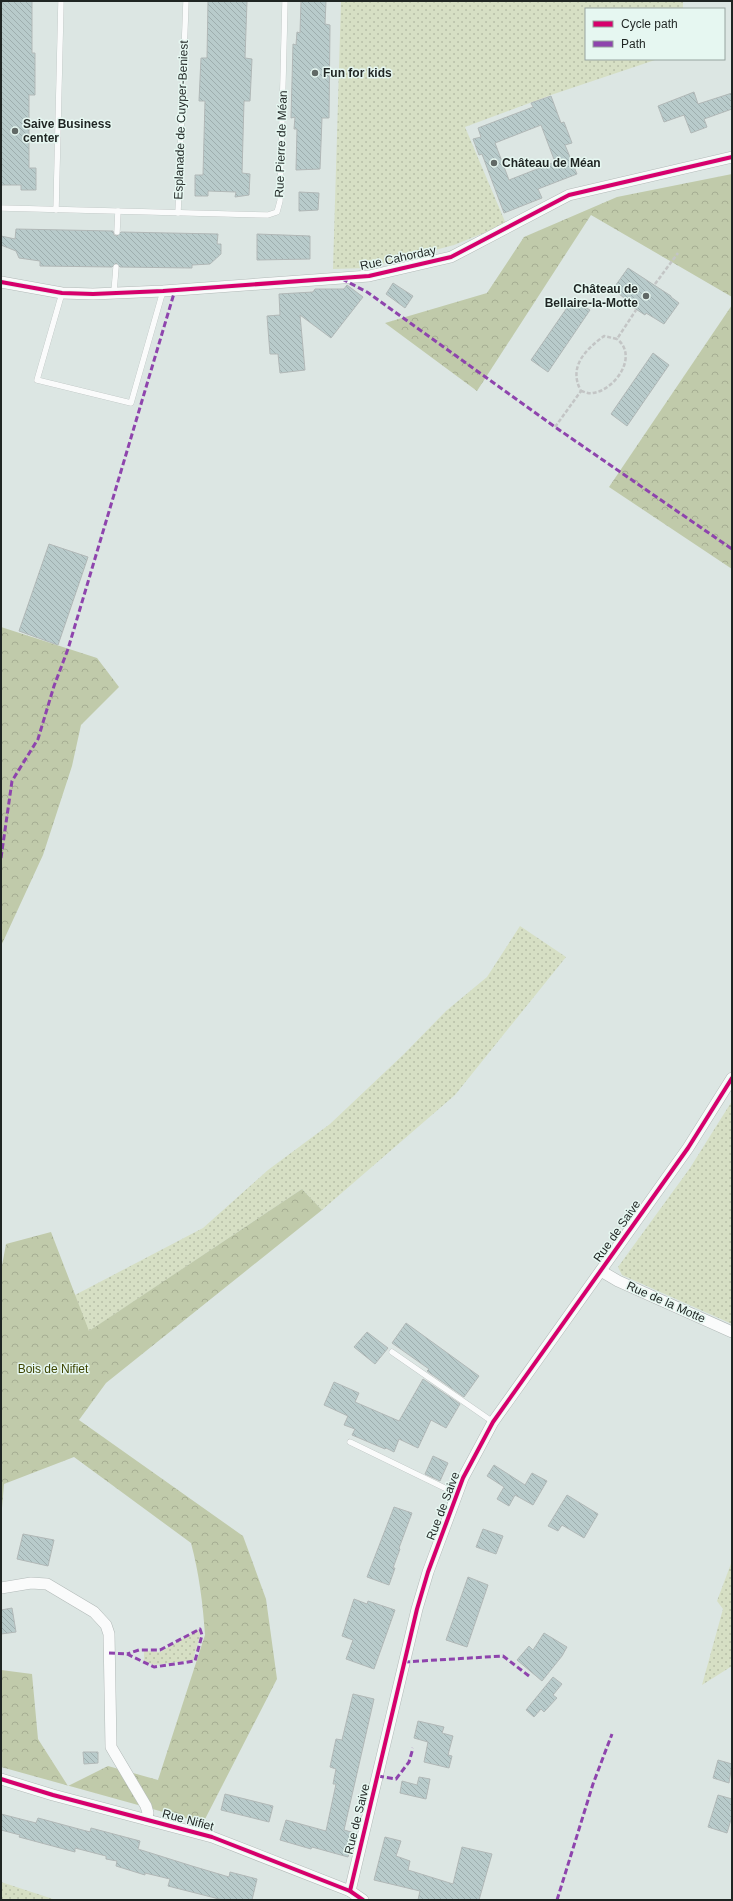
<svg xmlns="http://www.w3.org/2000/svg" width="733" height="1901" font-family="Helvetica,sans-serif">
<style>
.grass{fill:url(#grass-dots)}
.forest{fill:url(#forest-crowns)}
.building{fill:url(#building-back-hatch);stroke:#b1b8b7;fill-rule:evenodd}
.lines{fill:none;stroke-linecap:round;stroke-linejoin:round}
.lane-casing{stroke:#b2bab8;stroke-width:6}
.street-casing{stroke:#b2bab8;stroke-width:12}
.path{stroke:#c3c5c5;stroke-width:2.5;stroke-dasharray:4 2;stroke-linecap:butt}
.lane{stroke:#fafbfb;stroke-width:5.5}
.street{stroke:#fafbfb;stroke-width:11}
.quiet{stroke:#8e44ad;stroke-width:3;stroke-dasharray:6 3;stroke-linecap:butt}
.cycleway-casing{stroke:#e6f7f1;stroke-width:6}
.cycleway{stroke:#d6006c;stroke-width:4}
.poi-dot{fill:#616966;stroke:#e6f7f1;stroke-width:1.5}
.labels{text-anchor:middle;stroke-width:3;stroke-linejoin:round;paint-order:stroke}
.poi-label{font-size:12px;font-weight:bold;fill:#1f2523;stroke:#e6f7f1;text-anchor:start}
.street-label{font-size:12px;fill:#1f2523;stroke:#e6f7f1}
.park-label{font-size:12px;fill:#3d4400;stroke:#e6f7f1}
</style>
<defs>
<pattern id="grass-dots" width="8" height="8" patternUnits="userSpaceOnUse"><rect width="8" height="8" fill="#d6dfc4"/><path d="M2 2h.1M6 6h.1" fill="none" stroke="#b7bfa8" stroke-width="1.8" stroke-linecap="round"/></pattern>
<pattern id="forest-crowns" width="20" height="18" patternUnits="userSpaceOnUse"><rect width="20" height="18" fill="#c0caaa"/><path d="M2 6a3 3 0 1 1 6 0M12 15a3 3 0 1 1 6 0" fill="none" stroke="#a5ad92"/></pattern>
<pattern id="building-back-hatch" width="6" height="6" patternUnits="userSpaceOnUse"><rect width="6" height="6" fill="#b8cbcb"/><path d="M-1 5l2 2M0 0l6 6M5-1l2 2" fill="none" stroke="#9eaeae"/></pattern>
</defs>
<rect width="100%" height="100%" fill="#dce6e3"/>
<g class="grass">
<polygon points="341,1 683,1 683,9 586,9 586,59 658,59 551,95 465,127 506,224 454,245 366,268 333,269"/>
<polygon points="520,926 566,957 455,1095 322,1210 302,1189 88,1332 75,1295 203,1228 268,1170 330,1124 404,1054 446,1011 487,977"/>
<polygon points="732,1101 732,1324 622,1275 618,1267 690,1168"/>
<polygon points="732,1561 732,1666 702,1685 723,1609 717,1601"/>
<polygon points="198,1630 200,1635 193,1660 154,1665 144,1661 144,1651 160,1652"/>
<polygon points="1,1882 56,1900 1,1900"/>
</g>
<g class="forest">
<polygon points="732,174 732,297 591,215 477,391 385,323 487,293 524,237 617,197"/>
<polygon points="732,305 732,569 609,487"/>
<polygon points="1,627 97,658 119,687 81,725 72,766 43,855 1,946"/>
<path d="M 302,1189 L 322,1210 L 106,1383 L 79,1420 L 243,1536 L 266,1599 L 277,1679 L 203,1823 L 1,1767 L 1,1670 L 32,1674 L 38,1739 L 68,1786 L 108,1766 L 158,1780 L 205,1635 C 203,1604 199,1573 191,1543 L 74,1457 L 4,1484 L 1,1520 L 1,1271 L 6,1244 L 51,1232 L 89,1331 Z"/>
</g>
<g class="building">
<polygon points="1,1 32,1 32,53 35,53 35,95 29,95 29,168 36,168 36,190 21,190 21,185 1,185"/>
<polygon points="208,1 247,1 245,58 252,59 250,101 244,101 242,173 250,174 249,195 235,197 236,192 208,191 208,196 195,196 195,175 203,175 205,101 199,101 201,58 207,58"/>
<polygon points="301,1 326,1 325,24 330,25 329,118 322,118 320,169 296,170 297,129 294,129 295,117 291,118 293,44 296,45 297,32 300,33"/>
<polygon points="694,92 698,104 732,93 732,109 704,119 707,127 691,133 684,115 664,122 658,106"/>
<path d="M 551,96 L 561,123 L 564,122 L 572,143 L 565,145 L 577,174 L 538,189 L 542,198 L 504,213 L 482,154 L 479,155 L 473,139 L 481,137 L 478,128 L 533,107 L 531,103 ZM 541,125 L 555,162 L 509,180 L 495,143 Z"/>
<polygon points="299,192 319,193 318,210 299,211"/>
<polygon points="16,229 113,231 114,235 117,236 121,232 218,234 217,244 221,244 221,254 210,264 192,265 192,268 120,267 116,263 112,267 40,266 40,261 19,258 16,251 1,245 1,236 15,239"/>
<polygon points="257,234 310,236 310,259 257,260"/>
<polygon points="628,268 671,296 671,297 679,303 664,324 646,313 645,315 628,304 629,302 613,289"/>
<polygon points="393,283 413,296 405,308 386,294"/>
<polygon points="347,285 363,297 331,338 300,315 305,370 280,373 278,354 270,354 267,316 280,315 279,294 313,292 315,289 344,289"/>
<polygon points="573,299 590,310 548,372 531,360"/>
<polygon points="653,353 669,365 627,426 611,414"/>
<polygon points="49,544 88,557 58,645 19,631"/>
<polygon points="406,1323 479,1376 464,1397 427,1371 429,1369 392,1343"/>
<polygon points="367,1332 388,1348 375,1364 354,1347"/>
<polygon points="423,1379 460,1404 446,1428 431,1420 418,1448 399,1439 394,1452 386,1448 385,1449 352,1435 355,1429 344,1425 348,1416 324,1405 334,1382 359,1393 355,1402 399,1421"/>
<polygon points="433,1456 448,1463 440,1481 425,1474"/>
<polygon points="494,1465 525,1485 532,1473 547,1481 533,1505 515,1495 509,1506 497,1499 504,1487 487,1476"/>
<polygon points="567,1495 598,1514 584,1538 562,1525 558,1531 548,1526"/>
<polygon points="394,1507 412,1513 399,1548 400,1549 393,1568 395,1568 389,1585 367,1577"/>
<polygon points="483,1529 503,1536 496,1554 476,1547"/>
<polygon points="23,1534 54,1540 48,1566 17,1559"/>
<polygon points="468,1577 488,1585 467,1647 446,1640"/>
<polygon points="354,1599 367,1604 368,1601 395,1610 374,1669 346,1659 353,1640 342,1636"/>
<polygon points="12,1608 16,1632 1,1634 1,1610"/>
<polygon points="544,1633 567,1647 562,1656 542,1681 517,1660 529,1646 533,1650"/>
<polygon points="553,1677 562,1684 553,1695 557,1698 544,1712 541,1709 534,1717 526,1710"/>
<polygon points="353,1694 374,1699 344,1830 355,1833 348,1857 312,1847 311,1849 280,1840 286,1820 326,1831 336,1784 333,1784 336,1769 330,1767 336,1739 342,1740"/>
<polygon points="418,1721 444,1727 442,1733 453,1736 448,1755 452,1756 449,1768 424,1762 428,1742 414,1738"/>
<polygon points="83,1752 98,1752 98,1763 84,1764"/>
<polygon points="718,1760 732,1764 729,1783 713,1778"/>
<polygon points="419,1777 430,1779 426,1799 400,1793 402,1781 417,1785"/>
<polygon points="225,1794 273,1806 269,1822 221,1810"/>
<polygon points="718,1795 732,1799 732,1816 727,1833 708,1827"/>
<polygon points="1,1814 36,1823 38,1818 90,1832 91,1828 140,1841 138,1849 192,1866 229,1877 230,1872 257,1879 252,1900 223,1900 168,1886 170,1879 145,1873 145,1875 116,1866 117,1861 106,1859 106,1856 75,1848 75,1852 19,1837 20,1835 1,1830"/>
<polygon points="385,1837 401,1841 396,1856 410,1861 408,1870 453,1884 462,1847 492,1854 479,1900 418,1900 420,1891 374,1880"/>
</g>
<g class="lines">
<g class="lane-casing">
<g id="lane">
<polyline points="1,208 268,215 277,212 280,201 285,1"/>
<polyline points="56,210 61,1"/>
<polyline points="178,213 186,1"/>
<polyline points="117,232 118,211"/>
<polyline points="114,292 116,267"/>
<polyline points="62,293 37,380 131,403 163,291"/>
<polyline points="392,1352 493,1422"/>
<polyline points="350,1442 457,1494"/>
</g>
</g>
<g class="street-casing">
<g id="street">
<polyline points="1,282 62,293 93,294 163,291 369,276 451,257 569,195 732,157"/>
<polyline points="601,1271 618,1281 732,1332"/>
<polyline points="1,1588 31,1583 47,1584 94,1612 106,1625 109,1634 111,1747 146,1806 148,1813 146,1819"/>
<polyline points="1,1779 53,1795 212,1837 350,1891 363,1900"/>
<polyline points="350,1891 417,1609 428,1572 463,1478 493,1422 688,1148 732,1078"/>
</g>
</g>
<g class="path">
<polyline points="655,284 678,253"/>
<path d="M 581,391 C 585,392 589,394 593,393 C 615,390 639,356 617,339"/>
<path d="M 555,427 L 581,391 C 568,367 585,350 604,336 L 617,339 L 636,310"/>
</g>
<use href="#lane" class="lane"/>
<use href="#street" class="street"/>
<g class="quiet">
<polyline points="342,279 367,292 555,427 732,549"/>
<polyline points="1,858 12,781 38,739 54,686 68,649 175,290"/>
<polyline points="109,1653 127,1654 154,1667 195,1661 202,1635 200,1629 160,1650 139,1650 127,1654"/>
<polyline points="404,1662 503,1656 529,1676"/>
<polyline points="378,1776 396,1779 409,1762 413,1748"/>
<polyline points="557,1900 593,1784 612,1734"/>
</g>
<g class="cycleway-casing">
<g id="cycleway">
<polyline points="1,282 62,293 93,294 163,291 369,276 451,257 569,195 732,157"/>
<polyline points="1,1779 53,1795 212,1837 350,1891 363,1900"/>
<polyline points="350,1891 417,1609 428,1572 463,1478 493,1422 688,1148 732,1078"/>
</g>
</g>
<use href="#cycleway" class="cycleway"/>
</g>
<g class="poi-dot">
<circle cx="315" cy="73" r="4"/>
<circle cx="15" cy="131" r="4"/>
<circle cx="494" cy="163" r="4"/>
<circle cx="646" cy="296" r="4"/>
</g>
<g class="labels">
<g class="poi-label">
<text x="323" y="77">Fun for kids</text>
<text x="23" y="128">Saive Business<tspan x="23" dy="14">center</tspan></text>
<text x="502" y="167">Château de Méan</text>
<text x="638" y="293" text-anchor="end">Château de<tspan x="638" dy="14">Bellaire-la-Motte</tspan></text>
</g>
<g class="street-label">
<text transform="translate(181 120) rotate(-88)" y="4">Esplanade de Cuyper-Beniest</text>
<text transform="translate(281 144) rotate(-88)" y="4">Rue Pierre de Méan</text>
<text transform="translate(398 258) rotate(-12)" y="4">Rue Cahorday</text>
<text transform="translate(617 1231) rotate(-55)" y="4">Rue de Saive</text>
<text transform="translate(666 1302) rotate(24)" y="4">Rue de la Motte</text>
<text transform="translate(443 1506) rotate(-69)" y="4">Rue de Saive</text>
<text transform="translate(357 1819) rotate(-76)" y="4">Rue de Saive</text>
<text transform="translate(188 1820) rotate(15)" y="4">Rue Nifiet</text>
</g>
<g class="park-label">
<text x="53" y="1373">Bois de Nifiet</text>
</g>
</g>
<rect width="733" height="1901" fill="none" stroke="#1f2523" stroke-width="4"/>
<rect x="585" y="8" width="140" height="52" fill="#e6f7f1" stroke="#96a39f"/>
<rect x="593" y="21" width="20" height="6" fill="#d6006c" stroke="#96a39f"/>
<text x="621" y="28" font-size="12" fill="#1f2523">Cycle path</text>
<rect x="593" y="41" width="20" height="6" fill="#8e44ad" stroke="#96a39f"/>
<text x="621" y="48" font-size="12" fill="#1f2523">Path</text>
</svg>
